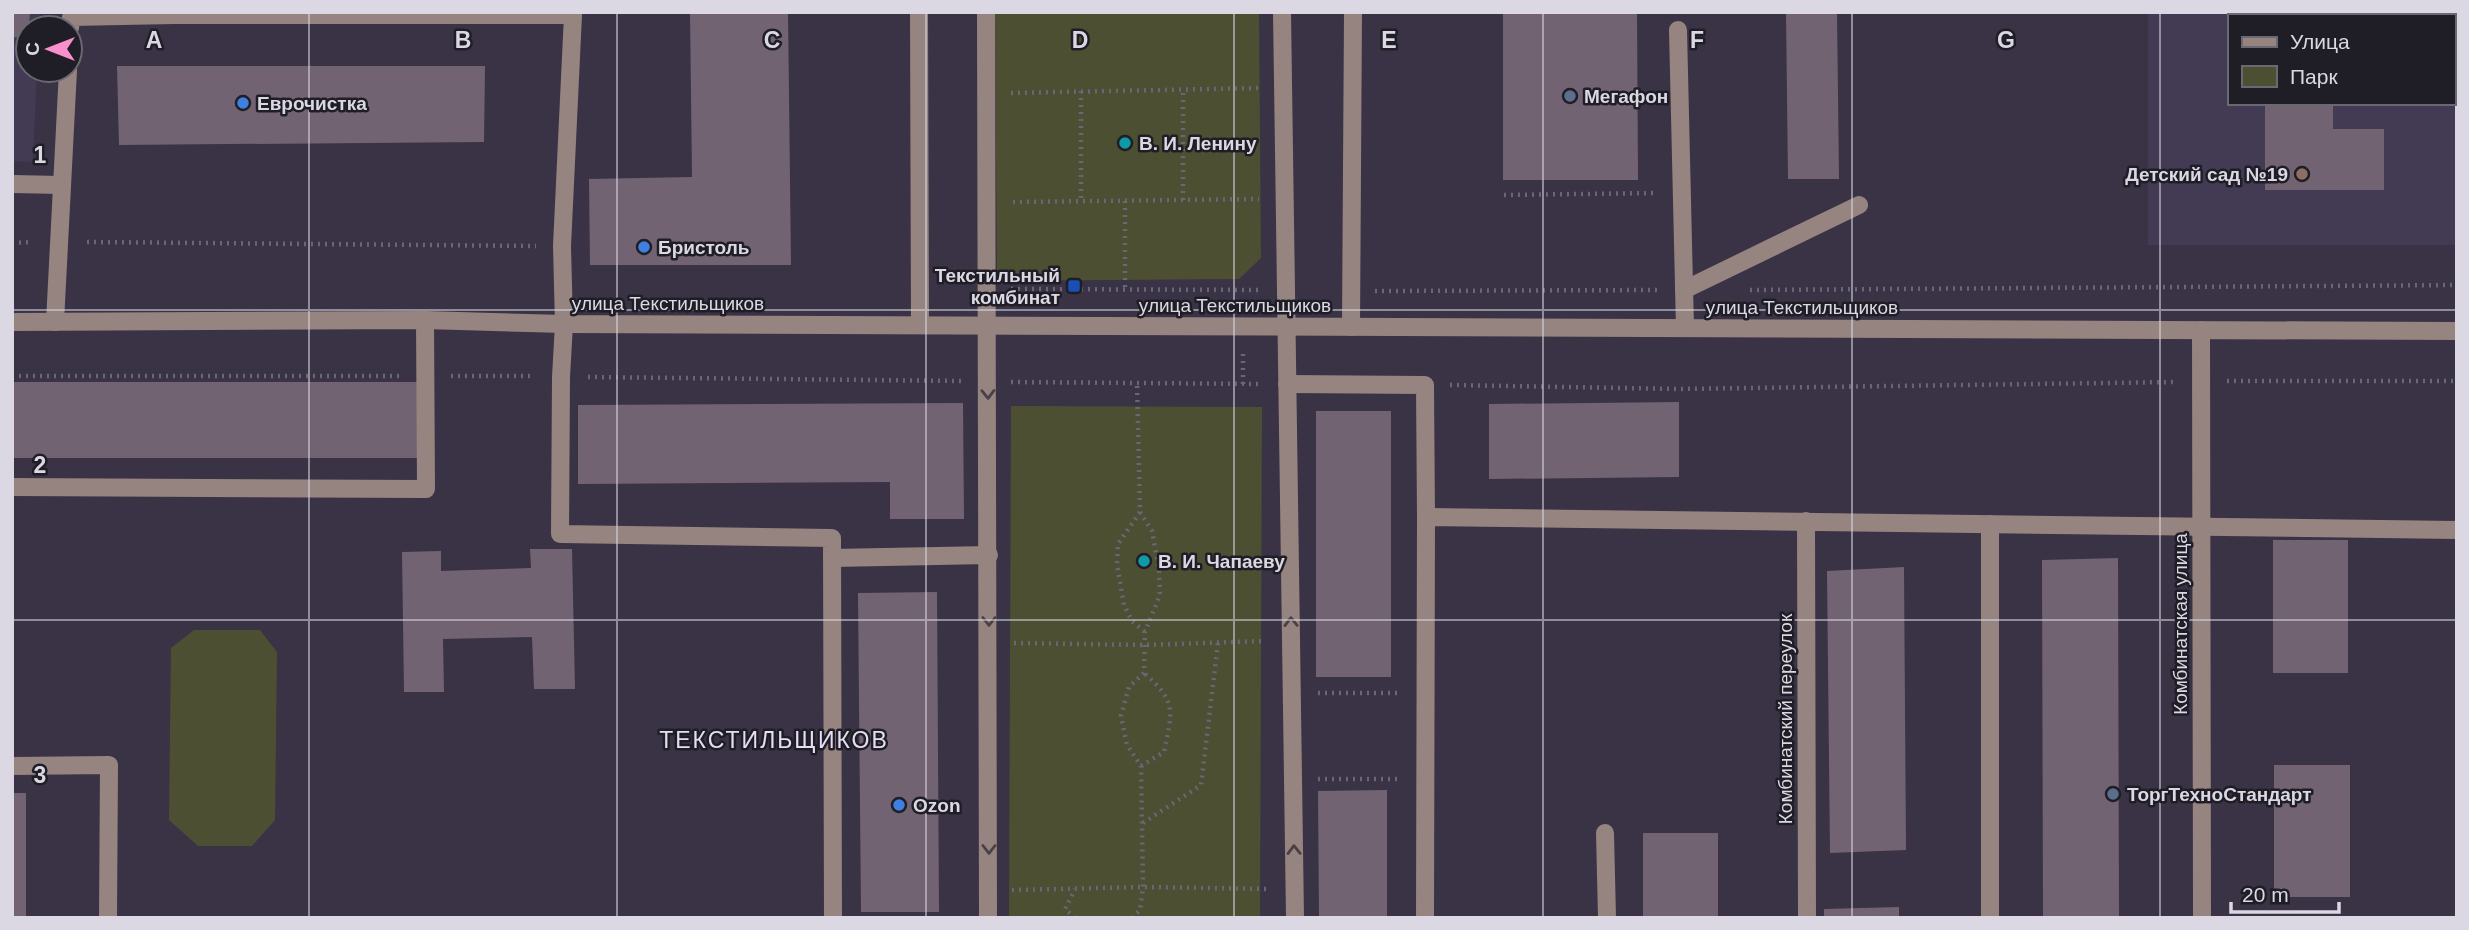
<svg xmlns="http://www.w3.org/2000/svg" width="2469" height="930" font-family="Arial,sans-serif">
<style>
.built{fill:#433b53;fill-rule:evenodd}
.green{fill:#4d4f33}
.building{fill:#726373}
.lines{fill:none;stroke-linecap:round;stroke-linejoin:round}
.path{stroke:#6b6676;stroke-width:4.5;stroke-dasharray:2 5;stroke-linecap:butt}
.minor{stroke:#968481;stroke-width:18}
.oneway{stroke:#494145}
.grid{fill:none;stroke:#dbd8e3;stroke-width:2;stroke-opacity:0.55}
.service-dot{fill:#5c6f8a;stroke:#1f1d25;stroke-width:2.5}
.shop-dot{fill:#3f7fe0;stroke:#1f1d25;stroke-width:2.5}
.culture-dot{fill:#0f9aa8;stroke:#1f1d25;stroke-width:2.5}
.education-dot{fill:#8d6e63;stroke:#1f1d25;stroke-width:2.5}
.transit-dot{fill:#1a4fb4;stroke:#1f1d25;stroke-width:2.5}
.labels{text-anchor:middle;stroke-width:5;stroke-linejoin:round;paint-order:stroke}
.poi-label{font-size:19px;font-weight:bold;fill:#dbd8e3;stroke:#1f1d25;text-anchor:start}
.street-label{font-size:19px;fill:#dbd8e3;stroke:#1f1d25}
.quarter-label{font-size:23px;letter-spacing:2px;fill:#e4ddf3;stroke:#1f1d25}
.grid-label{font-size:23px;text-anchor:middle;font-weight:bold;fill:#dbd8e3;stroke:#1f1d25;stroke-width:5;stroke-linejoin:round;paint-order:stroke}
</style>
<rect width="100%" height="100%" fill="#393345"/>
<g class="built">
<polygon points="12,12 40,12 39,28 28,28 28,70 37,70 33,162 12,161"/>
<path d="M 2148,12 L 2457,12 L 2457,245 L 2148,245 ZM 2229,16 L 2453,16 L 2453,103 L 2229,103 Z"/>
</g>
<g class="green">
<polygon points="995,12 1259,12 1261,258 1239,279 997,281"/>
<polygon points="1011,406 1262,407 1260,918 1009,918"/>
<polygon points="194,630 260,630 277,652 275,820 252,846 198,846 169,820 171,648"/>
</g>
<g class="building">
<polygon points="12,12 30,12 28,38 12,37"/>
<polygon points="690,12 788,12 791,265 590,265 589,179 692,177"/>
<polygon points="1503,12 1637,12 1638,180 1503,180"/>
<polygon points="1786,12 1837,12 1839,179 1788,179"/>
<rect x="2265" y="12" width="118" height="4"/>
<polygon points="117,66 485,66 484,142 119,145"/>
<polygon points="2265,103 2333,103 2333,129 2384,129 2384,190 2265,190"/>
<rect x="12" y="382" width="405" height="76"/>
<polygon points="1679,402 1679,477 1489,479 1489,404"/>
<polygon points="963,403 964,519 890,519 890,482 578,484 578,405"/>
<rect x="1316" y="411" width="75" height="266"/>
<rect x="2273" y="540" width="75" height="133"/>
<polygon points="530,549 572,549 575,689 534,689 532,637 443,639 444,692 404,692 402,552 441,551 441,571 531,568"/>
<polygon points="2118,558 2119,918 2043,918 2042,560"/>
<polygon points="1904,567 1906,850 1830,853 1827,571"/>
<polygon points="937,592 939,912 861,912 858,593"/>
<rect x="2274" y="765" width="76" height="132"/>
<polygon points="1387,790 1387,918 1319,918 1318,791"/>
<rect x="12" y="793" width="14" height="125"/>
<rect x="1643" y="833" width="75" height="85"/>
<polygon points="1899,907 1899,918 1824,918 1824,909"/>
</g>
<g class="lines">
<g class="path">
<polyline points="1081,91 1081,201"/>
<polyline points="1011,93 1258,88"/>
<polyline points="1504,195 1657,193"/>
<polyline points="1183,200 1183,89"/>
<polyline points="1125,201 1125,290"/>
<polyline points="1013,202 1259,199"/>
<polyline points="87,242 536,246"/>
<polyline points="12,243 32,242"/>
<polyline points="1011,289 1262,290"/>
<polyline points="1750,290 2457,285"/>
<polyline points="1375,291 1657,290"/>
<polyline points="1243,354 1243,384"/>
<polyline points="12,376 401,376"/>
<polyline points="451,376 534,376"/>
<polyline points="588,377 961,381"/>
<polyline points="2227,381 2457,381"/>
<polyline points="1011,382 1262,384"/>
<polyline points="1450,385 1678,389 2176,382"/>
<polyline points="1140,512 1118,544 1117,564 1124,605 1132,621 1145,632"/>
<polyline points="1014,643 1144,645 1265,641"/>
<polyline points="1318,693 1400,693"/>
<path d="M 1141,766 L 1164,752 C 1172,713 1178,702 1144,673"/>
<polyline points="1318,779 1400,779"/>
<polyline points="1143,823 1201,785 1218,643"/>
<polyline points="1012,890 1143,887 1269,889"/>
<polyline points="1075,918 1065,909 1075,889"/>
<polyline points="1132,918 1140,910 1143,887 1141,766 1127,745 1121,716 1129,687 1144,673 1145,632 1160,595 1159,570 1152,531 1140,512 1137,383"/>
</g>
<g class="minor">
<polyline points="919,12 920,325"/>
<polyline points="986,12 988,918"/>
<polyline points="1282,12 1295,918"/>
<polyline points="70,28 71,17 174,15 573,15 562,246 564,324 561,377 560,534 832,538 833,918"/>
<polyline points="1678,30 1685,328"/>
<polyline points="12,184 61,185"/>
<polyline points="1684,290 1859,205"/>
<polyline points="12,322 425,320 564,324 2457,331"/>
<polyline points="55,322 68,70"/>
<polyline points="1351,327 1353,13"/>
<polyline points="2201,330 2202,918"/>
<polyline points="1287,384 1425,385 1426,517"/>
<polyline points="12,487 426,489 425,320"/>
<polyline points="1806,521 1807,918"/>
<polyline points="832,558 989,555"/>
<polyline points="12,766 109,765 108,918"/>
<polyline points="1605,833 1607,918"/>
<polyline points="1425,918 1426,517 2457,530"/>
<polyline points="1990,918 1990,524"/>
</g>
</g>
<defs><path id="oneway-chevron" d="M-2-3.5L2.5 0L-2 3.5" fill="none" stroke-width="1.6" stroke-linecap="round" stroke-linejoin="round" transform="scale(1.75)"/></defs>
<g class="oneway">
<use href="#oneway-chevron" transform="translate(988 394) rotate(89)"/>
<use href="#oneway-chevron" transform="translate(989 621) rotate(90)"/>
<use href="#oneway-chevron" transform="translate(1291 622) rotate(-91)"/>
<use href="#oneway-chevron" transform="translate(989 849) rotate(90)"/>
<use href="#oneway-chevron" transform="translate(1294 850) rotate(-91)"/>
</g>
<path class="grid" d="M 309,12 L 309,918M 617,12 L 617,918M 926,12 L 926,918M 1234,12 L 1234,918M 1543,12 L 1543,918M 1852,12 L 1852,918M 2160,12 L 2160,918M 12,310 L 2457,310M 12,620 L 2457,620"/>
<g class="service-dot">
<circle cx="1570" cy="96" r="7"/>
<circle cx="2113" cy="794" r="7"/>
</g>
<g class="shop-dot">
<circle cx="243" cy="103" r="7"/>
<circle cx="644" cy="247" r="7"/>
<circle cx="899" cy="805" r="7"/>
</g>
<g class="culture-dot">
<circle cx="1125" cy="143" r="7"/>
<circle cx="1144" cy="561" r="7"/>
</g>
<circle class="education-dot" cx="2302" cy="174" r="7"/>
<rect class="transit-dot" x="1067" y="279" width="14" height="14" rx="3.5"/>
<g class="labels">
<g class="poi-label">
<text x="1584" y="103">Мегафон</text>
<text x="257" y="110">Еврочистка</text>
<text x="1139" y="150">В. И. Ленину</text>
<text x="2288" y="181" text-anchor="end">Детский сад №19</text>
<text x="658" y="254">Бристоль</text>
<text x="1060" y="282" text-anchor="end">Текстильный<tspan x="1060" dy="22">комбинат</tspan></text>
<text x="1158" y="568">В. И. Чапаеву</text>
<text x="2127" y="801">ТоргТехноСтандарт</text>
<text x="913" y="812">Ozon</text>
</g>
<g class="street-label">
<text x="668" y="310">улица Текстильщиков</text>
<text x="1235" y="312">улица Текстильщиков</text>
<text x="1802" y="314">улица Текстильщиков</text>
<text transform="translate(2180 624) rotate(-90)" y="7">Комбинатская улица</text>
<text transform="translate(1785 719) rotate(-90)" y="7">Комбинатский переулок</text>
</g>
<g class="quarter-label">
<text x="774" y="748">ТЕКСТИЛЬЩИКОВ</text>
</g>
</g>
<g class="grid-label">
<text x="154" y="48">A</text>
<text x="463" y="48">B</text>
<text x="772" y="48">C</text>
<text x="1080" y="48">D</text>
<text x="1389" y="48">E</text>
<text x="1697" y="48">F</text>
<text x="2006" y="48">G</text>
<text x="40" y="163">1</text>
<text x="40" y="473">2</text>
<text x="40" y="783">3</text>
</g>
<rect width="2469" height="930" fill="none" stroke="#dbd8e3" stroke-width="28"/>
<rect x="2228" y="14" width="228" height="91" fill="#1f1d25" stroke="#6a6871" stroke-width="2"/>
<rect x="2242" y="37" width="35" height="10" fill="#968481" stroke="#6a6871" stroke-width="2"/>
<text x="2290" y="49" font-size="21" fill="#dbd8e3">Улица</text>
<rect x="2242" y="66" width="35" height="21" fill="#4d4f33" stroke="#6a6871" stroke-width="2"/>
<text x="2290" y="84" font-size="21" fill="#dbd8e3">Парк</text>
<g transform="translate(49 49) rotate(270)"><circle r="33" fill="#1f1d25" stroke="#6a6871" stroke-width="2"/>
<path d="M0-5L12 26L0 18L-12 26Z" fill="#f890cb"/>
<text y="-10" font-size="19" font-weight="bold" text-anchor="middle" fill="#dbd8e3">С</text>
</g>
<path d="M2231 902v10h108v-10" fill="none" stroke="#dbd8e3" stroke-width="3.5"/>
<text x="2242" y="902" font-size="21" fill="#dbd8e3" stroke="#1f1d25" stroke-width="5" paint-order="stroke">20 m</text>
</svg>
